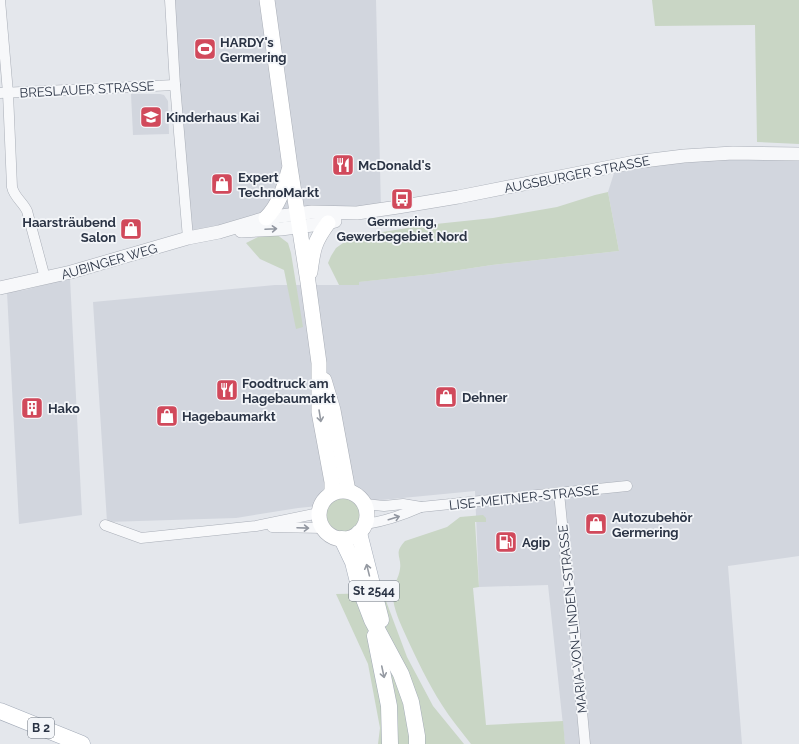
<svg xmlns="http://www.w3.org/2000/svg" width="799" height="744" font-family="Raleway,sans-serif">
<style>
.built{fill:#d2d6de}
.green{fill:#c9d6c5}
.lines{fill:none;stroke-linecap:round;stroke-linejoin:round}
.minor-casing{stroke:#a9aeb7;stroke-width:11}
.tertiary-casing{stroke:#a9aeb7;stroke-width:14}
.secondary-casing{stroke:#a9aeb7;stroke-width:16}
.primary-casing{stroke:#a3abb8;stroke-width:17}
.minor{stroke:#f7f8fa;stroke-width:10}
.tertiary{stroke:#f7f8fa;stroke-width:13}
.secondary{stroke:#fff;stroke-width:15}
.primary{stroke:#fff;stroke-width:16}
.oneway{stroke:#9196a0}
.oneway2{stroke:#959aa2}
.labels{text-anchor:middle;stroke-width:3.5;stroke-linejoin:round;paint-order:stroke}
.shield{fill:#f4f6f9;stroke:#676e7b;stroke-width:1}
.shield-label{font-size:12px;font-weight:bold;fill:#2b3445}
.poi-label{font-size:13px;font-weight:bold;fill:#2b3445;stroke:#f4f6f9;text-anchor:start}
.street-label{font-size:13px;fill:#2b3445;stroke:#f4f6f9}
</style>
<rect width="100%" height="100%" fill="#e4e7ec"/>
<g class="built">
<polygon points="173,0 376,0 381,209 189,235"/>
<polygon points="131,94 160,94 164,95 168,101 169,134 133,135"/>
<polygon points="735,158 799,160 799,556 728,566 742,744 565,744 548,585 479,587 475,491 298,508 236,518 107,522 93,302 275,285 358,285 358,282 433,274 492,265 619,251 608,192 615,170 684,162"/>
<polygon points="70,278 82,515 19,524 7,292 25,290"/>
</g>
<g class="green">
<polygon points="652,0 799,0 799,144 757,142 755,25 655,26"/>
<polygon points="608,192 619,251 492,265 433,274 359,282 359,285 339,285 328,263 331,256 336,248 343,243 358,236 426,225 493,218 557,207 595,195"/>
<polygon points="276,234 288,243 291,253 303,327 296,329 284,270 260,259 246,243 260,236"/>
<circle cx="343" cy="515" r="19"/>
<path d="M 483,515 L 486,518 L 486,522 L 475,522 L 479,587 L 473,588 L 486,725 L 563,721 L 565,744 L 471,744 C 461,731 450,718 442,705 C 428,683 417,660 406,636 C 401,625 393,608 393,596 C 392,586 399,578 400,569 C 402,556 393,554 405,541 L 447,527 L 460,517 Z"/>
<polygon points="383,593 407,657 433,706 464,744 378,744 380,728 368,664 336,594"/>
</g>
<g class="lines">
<g class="minor-casing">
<g id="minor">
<path d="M 0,0 L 8,93 L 12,187 C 14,197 23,202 27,211 L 45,278"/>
<polyline points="170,0 175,85 188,238"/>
<polyline points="0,93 175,85"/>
<polyline points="559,493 566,563 573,613 585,744"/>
<polyline points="365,504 384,506 403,504 421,507 627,486"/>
<path d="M 366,524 C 386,521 403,515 421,507"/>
<polyline points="105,525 141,538 256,526 319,513"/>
<polyline points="272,527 323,528"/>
</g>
</g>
<g class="tertiary-casing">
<g id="tertiary">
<polyline points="241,231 281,229 328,223 335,221"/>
<polyline points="0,288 71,272 188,238 219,232 266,218 312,212 357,213 398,207 458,197 635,162 684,156 733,153 799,154"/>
</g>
</g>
<g class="secondary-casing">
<g id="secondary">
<polyline points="267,0 290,167 308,282 319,363 319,412 332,482 332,493"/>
<path d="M 266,218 C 279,205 284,188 289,170"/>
<path d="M 310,272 C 313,249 314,242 328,223"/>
<polyline points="324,380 333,410 348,491"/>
<circle cx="343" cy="515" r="24"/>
</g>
</g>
<g class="primary-casing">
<g id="primary">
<polyline points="359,533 381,620"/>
<polyline points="342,539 353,562 359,586 372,620 401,674 411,702 417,736 417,744"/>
<polyline points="375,636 389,706 390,744"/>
<polyline points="0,711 82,744"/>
</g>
</g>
<use href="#minor" class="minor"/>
<use href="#tertiary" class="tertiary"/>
<use href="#secondary" class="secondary"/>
<use href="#primary" class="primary"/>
</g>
<defs><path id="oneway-shaft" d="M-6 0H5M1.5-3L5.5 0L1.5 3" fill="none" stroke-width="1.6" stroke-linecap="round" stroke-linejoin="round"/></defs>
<g class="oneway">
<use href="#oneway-shaft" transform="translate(271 229) rotate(-3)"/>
<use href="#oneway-shaft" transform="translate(394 518) rotate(-17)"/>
<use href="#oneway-shaft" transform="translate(303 528) rotate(2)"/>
</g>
<g class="oneway2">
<use href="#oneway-shaft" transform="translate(320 416) rotate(81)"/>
<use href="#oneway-shaft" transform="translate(368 570) rotate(-104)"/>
<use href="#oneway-shaft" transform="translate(383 672) rotate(78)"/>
</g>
<defs>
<g id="stadium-square" transform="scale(1.15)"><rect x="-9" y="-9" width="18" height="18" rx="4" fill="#d1495b" stroke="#f4f6f9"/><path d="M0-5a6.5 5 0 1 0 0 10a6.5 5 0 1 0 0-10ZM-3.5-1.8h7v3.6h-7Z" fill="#fff"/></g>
<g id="school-square" transform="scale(1.15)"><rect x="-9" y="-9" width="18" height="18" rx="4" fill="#d1495b" stroke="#f4f6f9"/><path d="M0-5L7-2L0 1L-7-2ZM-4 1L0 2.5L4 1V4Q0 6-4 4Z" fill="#fff"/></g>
<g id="restaurant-square" transform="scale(1.15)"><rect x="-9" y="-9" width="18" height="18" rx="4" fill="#d1495b" stroke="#f4f6f9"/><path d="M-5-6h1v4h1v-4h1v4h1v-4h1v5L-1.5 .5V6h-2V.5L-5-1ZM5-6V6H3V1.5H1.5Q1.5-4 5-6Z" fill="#fff"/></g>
<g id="shop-square" transform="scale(1.15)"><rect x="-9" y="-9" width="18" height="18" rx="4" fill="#d1495b" stroke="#f4f6f9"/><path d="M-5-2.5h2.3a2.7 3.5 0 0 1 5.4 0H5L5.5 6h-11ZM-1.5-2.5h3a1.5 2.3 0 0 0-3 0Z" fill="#fff"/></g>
<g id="bus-square" transform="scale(1.15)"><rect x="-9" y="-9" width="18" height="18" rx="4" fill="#d1495b" stroke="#f4f6f9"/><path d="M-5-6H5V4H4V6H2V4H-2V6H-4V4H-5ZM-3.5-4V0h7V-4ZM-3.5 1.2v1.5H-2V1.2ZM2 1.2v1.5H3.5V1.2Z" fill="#fff"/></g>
<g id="building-square" transform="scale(1.15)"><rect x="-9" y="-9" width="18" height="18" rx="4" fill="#d1495b" stroke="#f4f6f9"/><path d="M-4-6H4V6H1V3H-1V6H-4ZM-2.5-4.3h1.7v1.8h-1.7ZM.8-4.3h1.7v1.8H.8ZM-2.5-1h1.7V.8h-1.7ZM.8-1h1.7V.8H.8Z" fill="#fff"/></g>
<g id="fuel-square" transform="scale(1.15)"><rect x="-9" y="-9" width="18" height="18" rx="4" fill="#d1495b" stroke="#f4f6f9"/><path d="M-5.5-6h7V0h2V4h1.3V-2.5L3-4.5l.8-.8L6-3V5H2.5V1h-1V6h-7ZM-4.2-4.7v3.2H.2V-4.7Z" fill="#fff"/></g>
</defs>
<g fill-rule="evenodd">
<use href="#stadium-square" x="205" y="49"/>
<use href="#school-square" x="151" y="117"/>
<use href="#restaurant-square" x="343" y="165"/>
<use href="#shop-square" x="222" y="184"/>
<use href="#bus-square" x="402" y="199"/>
<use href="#shop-square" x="131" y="229"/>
<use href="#restaurant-square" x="227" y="390"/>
<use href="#shop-square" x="446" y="397"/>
<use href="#building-square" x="32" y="408"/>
<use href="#shop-square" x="167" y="416"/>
<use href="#shop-square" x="596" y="524"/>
<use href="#fuel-square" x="506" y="542"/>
</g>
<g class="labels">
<g class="shield">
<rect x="349" y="581" width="50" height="20" rx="3"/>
<rect x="28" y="718" width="26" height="20" rx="3"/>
</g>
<g class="shield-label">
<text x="374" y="595">St 2544</text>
<text x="41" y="732">B 2</text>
</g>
<g class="poi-label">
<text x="220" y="47">HARDY's<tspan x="220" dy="15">Germering</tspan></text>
<text x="166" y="122">Kinderhaus Kai</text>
<text x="358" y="170">McDonald's</text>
<text x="238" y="182">Expert<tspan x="238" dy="15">TechnoMarkt</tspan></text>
<text x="402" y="226" text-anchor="middle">Germering,<tspan x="402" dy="15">Gewerbegebiet Nord</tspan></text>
<text x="116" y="227" text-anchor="end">Haarsträubend<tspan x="116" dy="15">Salon</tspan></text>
<text x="242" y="388">Foodtruck am<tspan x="242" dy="15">Hagebaumarkt</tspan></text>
<text x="462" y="402">Dehner</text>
<text x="48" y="413">Hako</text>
<text x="182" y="421">Hagebaumarkt</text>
<text x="612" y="522">Autozubehör<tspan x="612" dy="15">Germering</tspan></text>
<text x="522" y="547">Agip</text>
</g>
<g class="street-label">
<text transform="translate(87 89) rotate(-3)" y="5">BRESLAUER STRASSE</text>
<text transform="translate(577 174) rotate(-11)" y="5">AUGSBURGER STRASSE</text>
<text transform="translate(109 261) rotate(-16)" y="5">AUBINGER WEG</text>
<text transform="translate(524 497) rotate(-6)" y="5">LISE-MEITNER-STRASSE</text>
<text transform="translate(572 619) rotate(-96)" y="5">MARIA-VON-LINDEN-STRASSE</text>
</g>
</g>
</svg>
